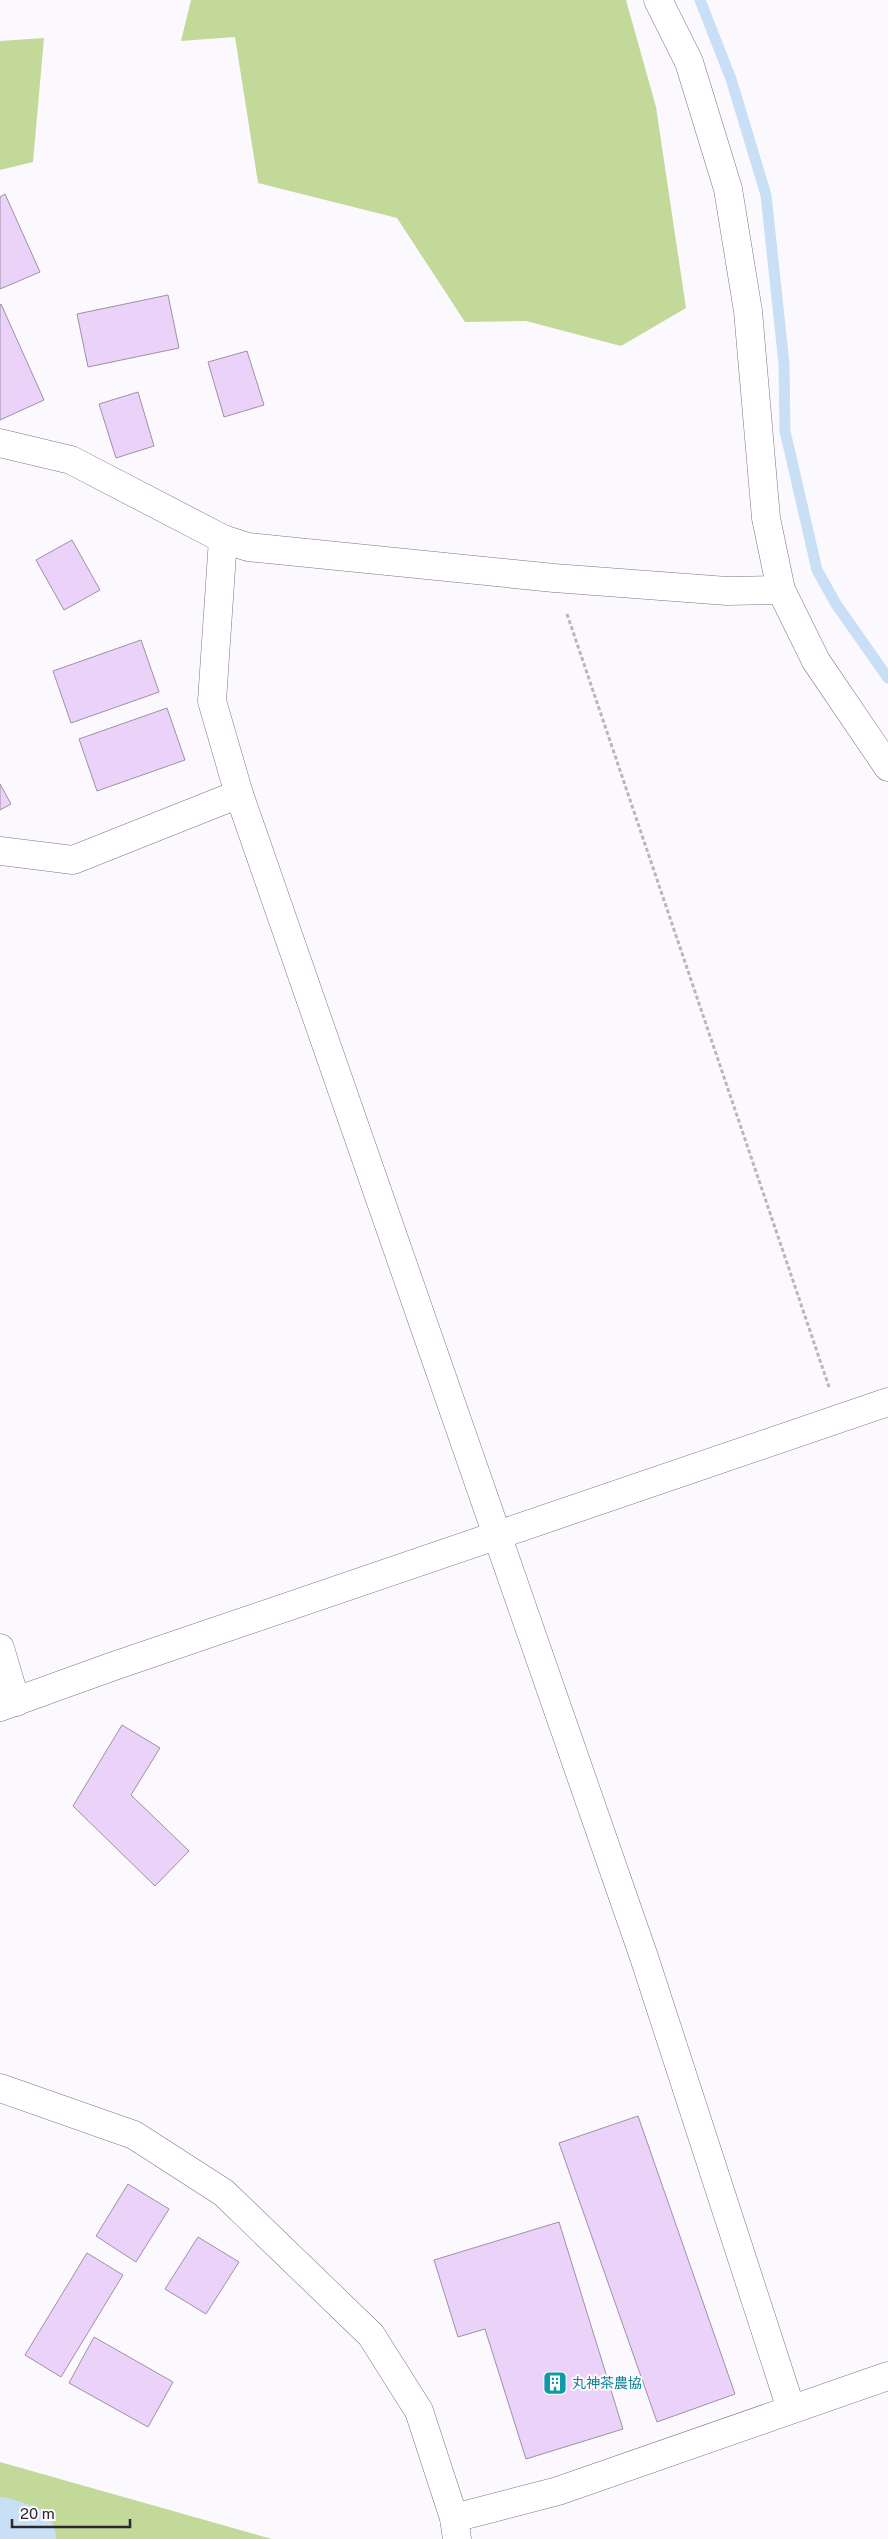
<svg xmlns="http://www.w3.org/2000/svg" width="888" height="2539" font-family="'Public Sans','Noto Sans JP',sans-serif">
<style>
.green{fill:#c2d99a}
.lines{fill:none;stroke-linecap:round;stroke-linejoin:round}
.stream{stroke:#c9dff6;stroke-width:11}
.river{stroke:#c9dff6;stroke-width:70}
.building{fill:#ebd2f9;stroke:#9e90a6}
.street-casing{stroke:#807287;stroke-width:29}
.path{stroke:#bab6bc;stroke-width:3;stroke-dasharray:4 2.5;stroke-linecap:butt}
.street{stroke:#fff;stroke-width:28}
.labels{text-anchor:middle;stroke-width:4;stroke-linejoin:round;paint-order:stroke}
.culture-label{font-size:14px;fill:#0d838f;stroke:#fcf9fe;text-anchor:start}
</style>
<rect width="100%" height="100%" fill="#fcf9fe"/>
<g class="green">
<polygon points="191,0 626,0 656,107 686,308 621,346 526,321 465,322 397,218 258,183 235,37 181,41"/>
<polygon points="44,38 33,162 0,170 0,41"/>
<polygon points="0,2462 272,2539 0,2539"/>
</g>
<g class="lines">
<polyline class="stream" points="700,0 731,79 766,195 784,364 785,431 817,570 836,604 888,678"/>
<polyline class="river" points="0,2532 21,2539"/>
</g>
<g class="building">
<polygon points="5,194 40,272 0,289 0,197"/>
<polygon points="168,295 179,348 88,367 77,314"/>
<polygon points="1,304 44,400 0,420 0,305"/>
<polygon points="247,351 264,405 224,417 208,362"/>
<polygon points="138,392 154,446 116,458 99,404"/>
<polygon points="72,540 100,590 64,610 36,560"/>
<polygon points="141,640 159,692 71,723 53,671"/>
<polygon points="167,708 185,760 97,791 79,739"/>
<polygon points="0,784 11,804 0,810"/>
<polygon points="122,1725 160,1748 131,1795 189,1851 155,1886 73,1806"/>
<polygon points="638,2116 735,2394 657,2422 559,2143"/>
<polygon points="128,2184 169,2209 136,2262 96,2236"/>
<polygon points="559,2222 623,2429 526,2459 485,2329 458,2337 434,2260"/>
<polygon points="198,2237 239,2262 206,2314 165,2289"/>
<polygon points="87,2253 123,2275 61,2377 25,2355"/>
<polygon points="94,2337 173,2382 148,2427 69,2383"/>
</g>
<g class="lines">
<g class="street-casing">
<g id="street">
<polyline points="658,0 689,62 728,189 748,311 766,518 781,590 816,661 888,767"/>
<polyline points="0,443 71,460 223,539 248,547 554,578 727,591 781,590"/>
<polyline points="223,539 212,701 239,794 644,1957 791,2409"/>
<polyline points="0,851 73,860 239,794"/>
<polyline points="0,1648 16,1702"/>
<polyline points="0,1707 111,1667 888,1402"/>
<polyline points="0,2088 134,2135 224,2193 371,2335 419,2411 454,2518 457,2539"/>
<polyline points="454,2518 558,2491 888,2376"/>
</g>
</g>
<polyline class="path" points="567,614 829,1387"/>
<use href="#street" class="street"/>
</g>
<defs>
<g id="building-square" transform="scale(1.25)"><rect x="-9" y="-9" width="18" height="18" rx="4" fill="#0f9aa8" stroke="#fcf9fe"/><path d="M-4-6H4V6H1V3H-1V6H-4ZM-2.5-4.3h1.7v1.8h-1.7ZM.8-4.3h1.7v1.8H.8ZM-2.5-1h1.7V.8h-1.7ZM.8-1h1.7V.8H.8Z" fill="#fff"/></g>
</defs>
<g fill-rule="evenodd">
<use href="#building-square" x="555" y="2383"/>
</g>
<g class="labels">
<g class="culture-label">
<text x="572" y="2388">丸神茶農協</text>
</g>
</g>
<path d="M12 2519v8h118v-8" fill="none" stroke="#2d2730" stroke-width="2.5"/>
<text x="20" y="2519" font-size="15" fill="#2d2730" stroke="#fcf9fe" stroke-width="4" paint-order="stroke">20 m</text>
</svg>
